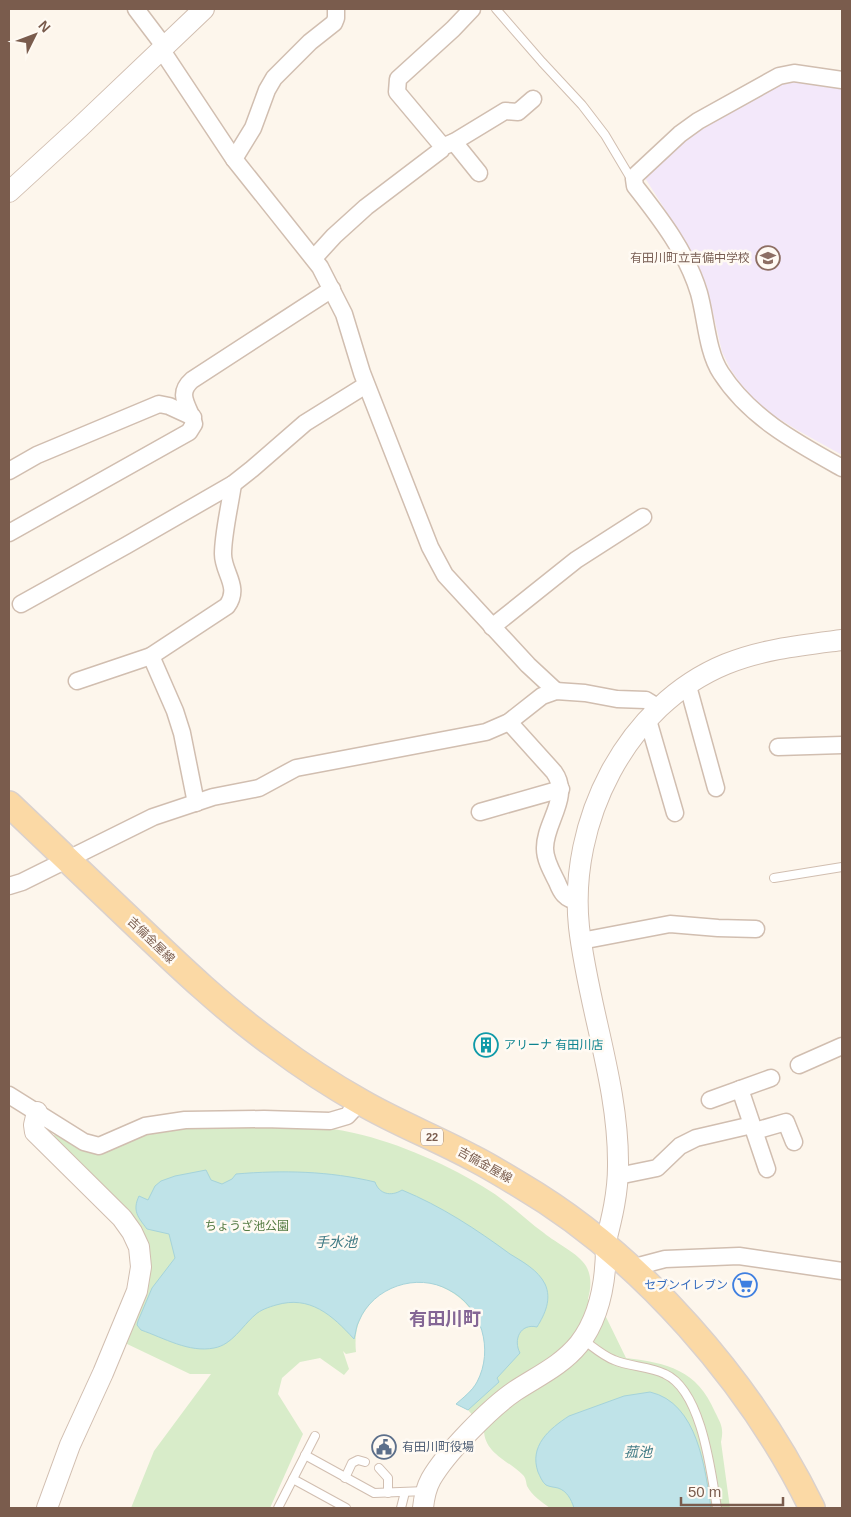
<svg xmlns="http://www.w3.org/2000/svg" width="851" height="1517" font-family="Arial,'Noto Sans JP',sans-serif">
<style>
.education{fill:#f3e8fa}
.green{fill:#d8ecc9}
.water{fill:#bfe3e8;stroke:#a5d3da}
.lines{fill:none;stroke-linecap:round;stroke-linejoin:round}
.service-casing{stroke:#d1beb0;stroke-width:10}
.minor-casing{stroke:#d1beb0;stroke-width:19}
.tertiary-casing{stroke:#d1beb0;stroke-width:22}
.primary-casing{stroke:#dad1cd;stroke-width:28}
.service{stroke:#fff;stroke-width:8}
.minor{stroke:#fff;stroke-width:16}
.tertiary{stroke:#fff;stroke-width:20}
.primary{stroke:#fbd9a5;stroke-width:25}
.labels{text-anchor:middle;stroke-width:5;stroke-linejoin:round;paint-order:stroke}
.shield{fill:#fffaf3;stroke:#a28b7f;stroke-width:1}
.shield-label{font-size:11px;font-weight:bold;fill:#7a5c4d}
.education-label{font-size:12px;fill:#785e54;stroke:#fffaf3;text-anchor:end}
.street-label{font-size:12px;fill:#7a5c4d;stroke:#fffaf3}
.culture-label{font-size:12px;fill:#0d838f;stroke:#fffaf3;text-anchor:start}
.park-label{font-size:12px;fill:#537a41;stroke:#fffaf3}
.shop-label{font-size:12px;fill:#366cbe;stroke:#fffaf3;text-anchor:end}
.service-label{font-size:12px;fill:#4e5e75;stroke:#fffaf3;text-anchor:start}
.water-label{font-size:14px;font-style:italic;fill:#437c86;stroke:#fffaf3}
.district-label{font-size:18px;font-weight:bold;fill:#846695;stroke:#fffaf3}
</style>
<rect width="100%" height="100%" fill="#fdf6ec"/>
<polygon class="education" points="794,81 842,86 842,455 797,430 773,415 754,399 740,383 731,370 722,352 707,287 700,269 688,246 645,178 646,173 687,136 780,83"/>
<path class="green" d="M 259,1126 C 290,1127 323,1125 354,1133 C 399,1143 451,1166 490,1191 C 509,1203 526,1220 544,1233 C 556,1243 578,1253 586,1266 C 592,1276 591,1288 588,1299 L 606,1317 L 626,1358 C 668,1363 697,1370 715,1412 C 721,1424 724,1428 721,1442 L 730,1508 L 550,1508 C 542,1502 532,1496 527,1486 C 526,1482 526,1478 523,1475 C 508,1460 483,1453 484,1428 L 468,1410 L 456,1404 C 464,1397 472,1391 477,1382 C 513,1313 421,1246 371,1303 C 358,1317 354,1333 356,1352 L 346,1354 L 343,1351 L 349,1369 L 344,1375 L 320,1358 L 300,1362 L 282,1378 L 278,1394 L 303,1434 L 270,1508 L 131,1508 L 154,1451 L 211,1374 L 190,1374 L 125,1343 L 148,1250 L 51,1139 L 57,1132 L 83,1149 L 171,1127 Z"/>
<g class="water">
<path d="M 206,1170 L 211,1180 L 222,1184 L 232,1179 L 236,1174 C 283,1170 329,1171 375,1182 C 379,1194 391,1197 402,1190 C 441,1206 476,1229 510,1254 C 523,1262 538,1270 545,1284 C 552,1299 545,1314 537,1327 C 520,1323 513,1340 520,1353 L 497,1378 L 499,1382 L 468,1410 L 456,1404 C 464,1397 472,1391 477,1382 C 494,1350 482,1307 449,1290 C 417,1272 373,1287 359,1321 C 356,1326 356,1333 354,1339 C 332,1315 310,1295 276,1305 C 269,1307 260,1310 255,1315 C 242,1326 232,1345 214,1348 C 189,1353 164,1338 141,1330 L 137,1325 L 138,1321 L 152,1288 L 175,1258 L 169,1234 L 147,1229 C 138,1217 132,1211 139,1196 L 148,1200 L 155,1186 L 161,1181 L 175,1176 Z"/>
<path d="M 650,1392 C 698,1403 705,1469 711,1508 L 574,1508 C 571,1499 567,1491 558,1488 C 554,1487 550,1487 546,1485 C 542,1482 540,1476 538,1472 C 529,1446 549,1429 569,1416 L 624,1396 Z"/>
</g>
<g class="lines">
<g class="service-casing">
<g id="service">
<polyline points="496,9 542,62 582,105 605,135 633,182"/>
<polyline points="774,878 842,867"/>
<path d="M 582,1339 C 592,1346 603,1356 614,1360 C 630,1367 649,1366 665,1374 C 702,1391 711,1472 717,1508"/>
<polyline points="305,1455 374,1493 426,1491"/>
<polyline points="379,1468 388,1478 388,1493"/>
<polyline points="345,1478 352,1463 358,1460 365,1462"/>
<polyline points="293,1479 346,1508"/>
<polyline points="278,1508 315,1436"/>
<polyline points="401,1508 405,1492"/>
</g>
</g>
<g class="minor-casing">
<g id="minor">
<polyline points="136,9 164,46"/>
<polyline points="161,49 234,159 320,267 344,314 362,373 430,547 445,575 528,665 556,691"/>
<path d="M 842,80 L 794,73 L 779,76 L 698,121 L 680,134 L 636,175 L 634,179 L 635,186 C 661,219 687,253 699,293 C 706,318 707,352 721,373 C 750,418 797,443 842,468"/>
<polyline points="454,142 479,173"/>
<polyline points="442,147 454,142 505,111 518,112 533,99"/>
<polyline points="234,159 253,128 267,90 274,78 310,42 334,23 336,18 336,9"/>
<polyline points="314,258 334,236 366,207 441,150 442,147 439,142 397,92 398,79 453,29 472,9"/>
<polyline points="9,471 37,455 159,404 169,406 193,417"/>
<path d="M 9,533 L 189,432 L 194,424 C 190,407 175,395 192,380 L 332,289"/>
<polyline points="21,604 127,545 233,484 252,469 305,423 366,385"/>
<polyline points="492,627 576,560 643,517"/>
<polyline points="151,656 175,711 182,733 196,803"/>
<path d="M 77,681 L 151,656 L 227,606 C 241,587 223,573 223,554 C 223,534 230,505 233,484"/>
<polyline points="688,686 716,788"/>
<polyline points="648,720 675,813"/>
<path d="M 509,722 L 554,772 C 572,797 544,823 545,849 C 545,860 552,872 557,882 C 561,892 565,900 578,901"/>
<polyline points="778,747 842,745"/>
<polyline points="480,812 561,789"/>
<polyline points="9,886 22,882 153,817 213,797 259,788 296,768 486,732 509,722 542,696 556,691 585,693 617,699 646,700 659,708"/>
<polyline points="581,941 670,924 718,928 756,929"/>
<polyline points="799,1065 842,1046"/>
<polyline points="740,1089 767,1169"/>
<polyline points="9,1095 84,1142 99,1146 145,1126 185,1120 264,1119 330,1121 347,1116 360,1102"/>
<polyline points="710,1100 771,1078"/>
<polyline points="755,1131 786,1122 794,1142"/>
<polyline points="618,1176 657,1168 680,1146 696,1138 752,1125"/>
<polyline points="631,1268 665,1259 739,1256 842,1271"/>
</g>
</g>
<g class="tertiary-casing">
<g id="tertiary">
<polyline points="9,192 80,127 204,9"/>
<polyline points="37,1112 34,1125 35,1132 122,1218 132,1232 139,1247 141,1267 137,1291 103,1373 70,1445 47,1508"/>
<path d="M 605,1245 C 612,1218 618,1193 618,1166 C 619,1085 588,1007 579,927 C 568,822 626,705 726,664 C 763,649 803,645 842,640"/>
<path d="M 423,1508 C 424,1498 426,1488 431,1479 C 446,1453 490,1408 515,1391 C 538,1376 562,1365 579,1344 C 600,1317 606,1279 606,1246"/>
</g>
</g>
<g class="primary-casing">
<path id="primary" d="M 9,804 C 51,844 93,884 135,924 C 180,967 224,1009 274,1045 C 302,1066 331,1085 361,1102 C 397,1123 436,1138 473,1158 C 489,1166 505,1176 520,1185 C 641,1256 751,1383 812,1508"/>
</g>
<use href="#service" class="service"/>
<use href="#minor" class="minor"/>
<use href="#tertiary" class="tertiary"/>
<use href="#primary" class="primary"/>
</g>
<defs>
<g id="school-ring" transform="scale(1.25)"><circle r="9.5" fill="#fffaf3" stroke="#8d6e63" stroke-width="1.5"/><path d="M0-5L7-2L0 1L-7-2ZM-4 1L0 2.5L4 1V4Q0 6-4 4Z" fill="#8d6e63"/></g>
<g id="building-ring" transform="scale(1.25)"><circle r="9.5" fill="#fffaf3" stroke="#0f9aa8" stroke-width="1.5"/><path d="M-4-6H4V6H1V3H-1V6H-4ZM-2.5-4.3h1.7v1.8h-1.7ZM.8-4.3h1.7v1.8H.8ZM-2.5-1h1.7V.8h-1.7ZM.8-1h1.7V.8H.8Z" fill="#0f9aa8"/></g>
<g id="supermarket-ring" transform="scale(1.25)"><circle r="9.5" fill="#fffaf3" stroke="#3f7fe0" stroke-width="1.5"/><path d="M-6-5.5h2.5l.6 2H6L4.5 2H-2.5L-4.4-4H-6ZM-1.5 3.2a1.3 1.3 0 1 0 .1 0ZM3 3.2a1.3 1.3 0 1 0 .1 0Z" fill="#3f7fe0"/></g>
<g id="civic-ring" transform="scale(1.25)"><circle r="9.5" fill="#fffaf3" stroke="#5c6f8a" stroke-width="1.5"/><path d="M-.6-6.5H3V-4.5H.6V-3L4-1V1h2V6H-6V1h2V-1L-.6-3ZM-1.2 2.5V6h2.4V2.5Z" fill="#5c6f8a"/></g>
</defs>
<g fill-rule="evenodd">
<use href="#school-ring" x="768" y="258"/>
<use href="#building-ring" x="486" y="1045"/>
<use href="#supermarket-ring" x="745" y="1285"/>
<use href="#civic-ring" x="384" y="1447"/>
</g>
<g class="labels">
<rect class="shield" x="421" y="1128.5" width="22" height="17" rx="4"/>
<g class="shield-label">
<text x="432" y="1141">22</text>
</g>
<g class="education-label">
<text x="750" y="262">有田川町立吉備中学校</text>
</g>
<g class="street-label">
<text transform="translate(151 940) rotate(44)" y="4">吉備金屋線</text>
<text transform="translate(485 1165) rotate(29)" y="4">吉備金屋線</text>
</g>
<g class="culture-label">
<text x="504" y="1049">アリーナ 有田川店</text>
</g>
<g class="park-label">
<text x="247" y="1230">ちょうざ池公園</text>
</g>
<g class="shop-label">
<text x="728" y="1289">セブンイレブン</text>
</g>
<g class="service-label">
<text x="402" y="1451">有田川町役場</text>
</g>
<g class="water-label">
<text x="336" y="1247">手水池</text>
<text x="638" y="1457">菰池</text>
</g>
<g class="district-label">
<text x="445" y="1325">有田川町</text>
</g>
</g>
<rect width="851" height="1517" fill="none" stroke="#7a5c4d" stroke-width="20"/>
<g transform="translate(35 35) rotate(48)" stroke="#fffaf3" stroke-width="4" paint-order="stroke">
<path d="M0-4L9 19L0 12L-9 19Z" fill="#7a5c4d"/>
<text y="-8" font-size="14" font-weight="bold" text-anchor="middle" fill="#7a5c4d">N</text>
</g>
<path d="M681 1497v8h102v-8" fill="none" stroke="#7a5c4d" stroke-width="2.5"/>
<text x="688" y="1497" font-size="15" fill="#7a5c4d" stroke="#fffaf3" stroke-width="4" paint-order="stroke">50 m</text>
</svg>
